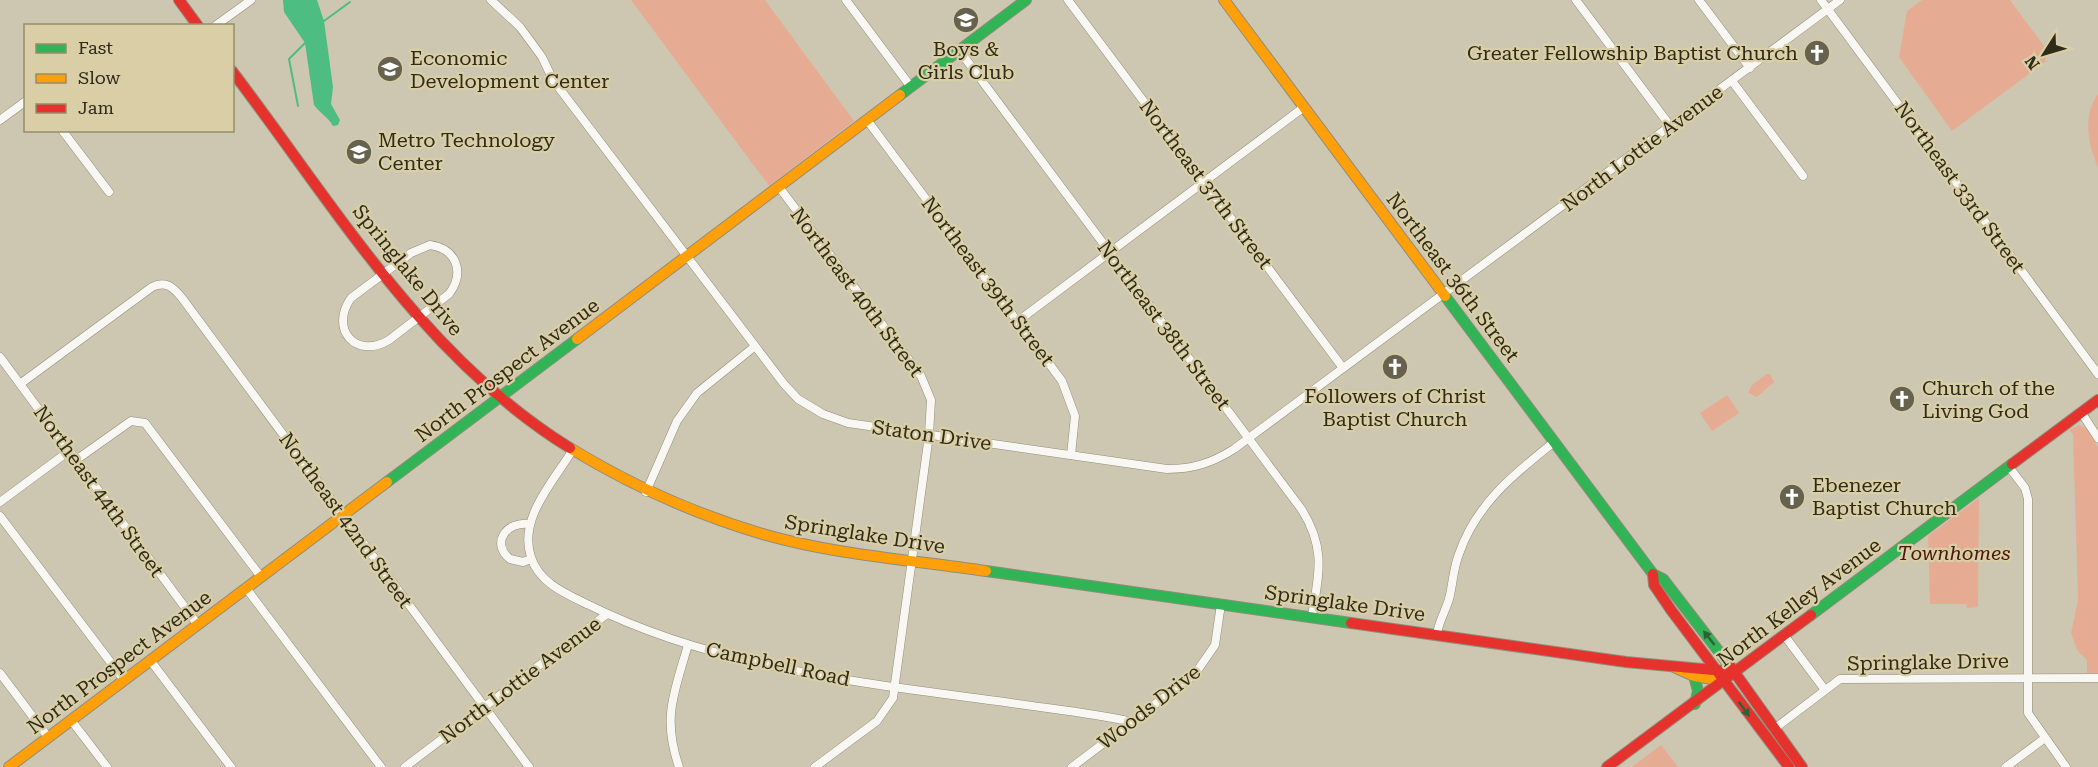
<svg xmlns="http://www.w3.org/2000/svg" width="2098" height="767" font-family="'Roboto Serif',serif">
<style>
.green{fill:#e6ac93}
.water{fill:#4dbd81}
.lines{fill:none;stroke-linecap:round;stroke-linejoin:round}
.stream{stroke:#4dbd81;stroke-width:2}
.street-casing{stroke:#918d7b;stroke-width:9}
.fast-casing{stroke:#918d7b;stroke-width:12}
.slow-casing{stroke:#918d7b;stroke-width:12}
.jam-casing{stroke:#918d7b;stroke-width:12}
.street{stroke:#f8f7f3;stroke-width:8}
.fast{stroke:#30b455;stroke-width:10}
.slow{stroke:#ff9f0a;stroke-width:10}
.jam{stroke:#e5322d;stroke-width:10}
.oneway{fill:#2f6232}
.labels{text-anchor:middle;stroke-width:4.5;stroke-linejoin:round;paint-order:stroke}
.poi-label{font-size:20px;fill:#2f2b1a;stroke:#d9cea5;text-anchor:start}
.street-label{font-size:20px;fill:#2f2b1a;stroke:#d9cea5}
.park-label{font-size:20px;font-style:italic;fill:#49180c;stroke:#d9cea5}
</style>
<rect width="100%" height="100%" fill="#cdc7b1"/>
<g class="green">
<polygon points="631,0 765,0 854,121 769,186"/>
<polygon points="1922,0 2010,0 2047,50 2045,62 1952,131 1899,57 1907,11"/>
<path d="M 2098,94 L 2098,167 C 2088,145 2082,116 2098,94 Z"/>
<polygon points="1767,374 1770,374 1774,382 1757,397 1748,393 1752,385"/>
<polygon points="1727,395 1739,413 1712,431 1700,413"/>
<polygon points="2079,425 2088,429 2098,447 2098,673 2087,673 2087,660 2077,650 2071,633 2078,600 2073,434 2069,430"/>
<polygon points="1979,498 1978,607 1967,608 1966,604 1930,604 1928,536"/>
<polygon points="1661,745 1678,767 1632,767"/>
</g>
<path class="water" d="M 283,0 L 317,0 L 324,21 L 333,87 L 331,104 L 340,120 L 338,125 L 333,126 C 328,117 320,113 314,105 L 305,43 L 284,12 Z"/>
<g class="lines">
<g class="stream">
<polyline points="324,21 350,2"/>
<polyline points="298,106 289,59 305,43"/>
</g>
<g class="street-casing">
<g id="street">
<path d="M 491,0 L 520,27 L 542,57 L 553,80 L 784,384 L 798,399 L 823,414 L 848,423 L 1167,469 C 1193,469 1212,463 1234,449 L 1840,0"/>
<polyline points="846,0 911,87"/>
<polyline points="1068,0 1343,368"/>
<polyline points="1576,0 1671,127"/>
<polyline points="1699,0 1750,68"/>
<polyline points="1821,0 2098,374"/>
<polyline points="215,26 251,0"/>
<path d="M 959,50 L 1302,510 C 1326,549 1319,573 1312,616"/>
<polyline points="1732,81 1803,176"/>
<polyline points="0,120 26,101"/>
<polyline points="867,120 1062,381 1075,416 1071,455"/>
<polyline points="62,130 109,192"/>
<polyline points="779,187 921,376 931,400 929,435 893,698 877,721 815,767"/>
<path d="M 430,245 C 457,249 465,273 449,294 L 389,340 C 356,360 329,329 351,298 L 411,253 Z"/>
<polyline points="1018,321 1304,107"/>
<polyline points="0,357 198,625"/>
<path d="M 20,384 L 152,287 C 166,280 174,288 182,298 L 529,767"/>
<polyline points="2081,412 2098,438"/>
<path d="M 572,451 C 553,482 518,519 531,557 C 539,583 566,594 589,605 C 720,670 868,683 1011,703 C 1052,709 1093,713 1133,722"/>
<polyline points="76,460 131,421 145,423 261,577"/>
<polyline points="2009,467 2025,488 2028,499 2028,713 2066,767"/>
<polyline points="646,492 677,421 697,393 754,347"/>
<polyline points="0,502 69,451"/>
<polyline points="0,516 124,680"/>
<path d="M 529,524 C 507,521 490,543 510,559 L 523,562 L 531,559"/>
<polyline points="246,588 381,767"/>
<path d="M 1437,634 C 1439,621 1445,612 1449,599 C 1453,584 1453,569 1459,554 C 1476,504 1514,474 1554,442"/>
<polyline points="1784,635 1825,690"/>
<polyline points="150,660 231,767"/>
<polyline points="0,673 48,737"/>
<polyline points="71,720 107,767"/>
<polyline points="1774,729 1840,679 2098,678"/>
<polyline points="405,767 607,614"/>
<path d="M 679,767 C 662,718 674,693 688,645"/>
<polyline points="1072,767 1195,674 1215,645 1221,604"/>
<polyline points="2006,767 2045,738"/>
</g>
</g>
<g class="fast-casing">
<g id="fast">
<polyline points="900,95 1026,0"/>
<polyline points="1445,296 1653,574 1663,579 1730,666"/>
<polyline points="387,482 577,339"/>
<polyline points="986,571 1351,623"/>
<polyline points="1811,615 2012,464"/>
<polyline points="1694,676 1698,691 1695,704"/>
</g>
</g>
<g class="slow-casing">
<g id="slow">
<polyline points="1224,0 1445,296"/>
<polyline points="577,339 900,95"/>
<path d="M 570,448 C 632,486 697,515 766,535 C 837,555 913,560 986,571"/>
<polyline points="1676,668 1694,676 1725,681"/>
<polyline points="9,767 387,482"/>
</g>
</g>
<g class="jam-casing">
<g id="jam">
<polyline points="179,0 198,26"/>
<path d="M 232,71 C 334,205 424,358 570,448"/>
<polyline points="2012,464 2098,400"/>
<polyline points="1653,574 1654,585 1671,610 1789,767"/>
<polyline points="1351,623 1626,662 1735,672"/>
<polyline points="1730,666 1802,767"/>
<polyline points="1607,767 1811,615"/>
</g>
</g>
<use href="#street" class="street"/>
<use href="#fast" class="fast"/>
<use href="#slow" class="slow"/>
<use href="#jam" class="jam"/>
</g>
<defs><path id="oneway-solid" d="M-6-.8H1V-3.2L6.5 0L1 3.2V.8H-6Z" transform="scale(1.5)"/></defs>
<g class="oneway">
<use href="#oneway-solid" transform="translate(1709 638) rotate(-128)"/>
<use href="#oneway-solid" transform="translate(1744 709) rotate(54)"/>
</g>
<defs>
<g id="school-disc" transform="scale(1.35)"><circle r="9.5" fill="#66624f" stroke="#d9cea5"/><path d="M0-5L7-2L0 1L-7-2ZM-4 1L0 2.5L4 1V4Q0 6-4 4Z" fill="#fff"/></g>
<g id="church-disc" transform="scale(1.35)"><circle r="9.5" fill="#66624f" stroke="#d9cea5"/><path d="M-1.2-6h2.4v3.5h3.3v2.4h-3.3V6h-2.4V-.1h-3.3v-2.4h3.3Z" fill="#fff"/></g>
</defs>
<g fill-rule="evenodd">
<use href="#school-disc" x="966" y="20"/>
<use href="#church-disc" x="1817" y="53"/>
<use href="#school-disc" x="390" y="69"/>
<use href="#school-disc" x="359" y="152"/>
<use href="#church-disc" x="1395" y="367"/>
<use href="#church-disc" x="1902" y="399"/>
<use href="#church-disc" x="1792" y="497"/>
</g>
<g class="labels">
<g class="poi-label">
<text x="966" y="56" text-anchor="middle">Boys &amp;<tspan x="966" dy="23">Girls Club</tspan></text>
<text x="1798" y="60" text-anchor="end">Greater Fellowship Baptist Church</text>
<text x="410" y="65">Economic<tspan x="410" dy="23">Development Center</tspan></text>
<text x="378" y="147">Metro Technology<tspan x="378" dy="23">Center</tspan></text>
<text x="1922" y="395">Church of the<tspan x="1922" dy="23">Living God</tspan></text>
<text x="1395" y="403" text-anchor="middle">Followers of Christ<tspan x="1395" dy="23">Baptist Church</tspan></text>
<text x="1812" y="492">Ebenezer<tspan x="1812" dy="23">Baptist Church</tspan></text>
</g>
<g class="street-label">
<text transform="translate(1642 148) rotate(-37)" y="7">North Lottie Avenue</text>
<text transform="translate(1206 184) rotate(53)" y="7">Northeast 37th Street</text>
<text transform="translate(1960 187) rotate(54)" y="7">Northeast 33rd Street</text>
<text transform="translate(408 270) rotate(51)" y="7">Springlake Drive</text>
<text transform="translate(1453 277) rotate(53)" y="7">Northeast 36th Street</text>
<text transform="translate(988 281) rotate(53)" y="7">Northeast 39th Street</text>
<text transform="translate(857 292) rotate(53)" y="7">Northeast 40th Street</text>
<text transform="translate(1164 325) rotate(53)" y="7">Northeast 38th Street</text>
<text transform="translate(507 370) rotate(-37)" y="7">North Prospect Avenue</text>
<text transform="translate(932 435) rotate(8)" y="7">Staton Drive</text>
<text transform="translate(99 491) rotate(54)" y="7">Northeast 44th Street</text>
<text transform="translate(346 520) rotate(54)" y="7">Northeast 42nd Street</text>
<text transform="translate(865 534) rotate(9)" y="7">Springlake Drive</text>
<text transform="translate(1799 602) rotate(-37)" y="7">North Kelley Avenue</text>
<text transform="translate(1345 603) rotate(8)" y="7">Springlake Drive</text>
<text transform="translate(119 662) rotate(-37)" y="7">North Prospect Avenue</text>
<text transform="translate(1928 662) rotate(-1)" y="7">Springlake Drive</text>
<text transform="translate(778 664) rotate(12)" y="7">Campbell Road</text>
<text transform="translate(520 680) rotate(-37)" y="7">North Lottie Avenue</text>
<text transform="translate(1149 707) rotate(-38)" y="7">Woods Drive</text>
</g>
<g class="park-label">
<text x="1954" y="560">Townhomes</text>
</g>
</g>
<rect x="24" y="24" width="210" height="108" fill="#d9cea5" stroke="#958d6d" stroke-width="1.5"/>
<rect x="36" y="44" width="30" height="9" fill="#30b455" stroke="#958d6d" stroke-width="1.5"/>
<text x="78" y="54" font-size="18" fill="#2f2b1a">Fast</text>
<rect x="36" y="74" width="30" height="9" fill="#ff9f0a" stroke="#958d6d" stroke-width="1.5"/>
<text x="78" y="84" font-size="18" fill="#2f2b1a">Slow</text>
<rect x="36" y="104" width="30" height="9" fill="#e5322d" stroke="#958d6d" stroke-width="1.5"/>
<text x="78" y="114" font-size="18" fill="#2f2b1a">Jam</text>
<g transform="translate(2044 54) rotate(233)" stroke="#d9cea5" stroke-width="4.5" paint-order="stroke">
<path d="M0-4.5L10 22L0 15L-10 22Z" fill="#2f2b1a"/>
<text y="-9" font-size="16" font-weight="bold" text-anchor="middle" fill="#2f2b1a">N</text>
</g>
</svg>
